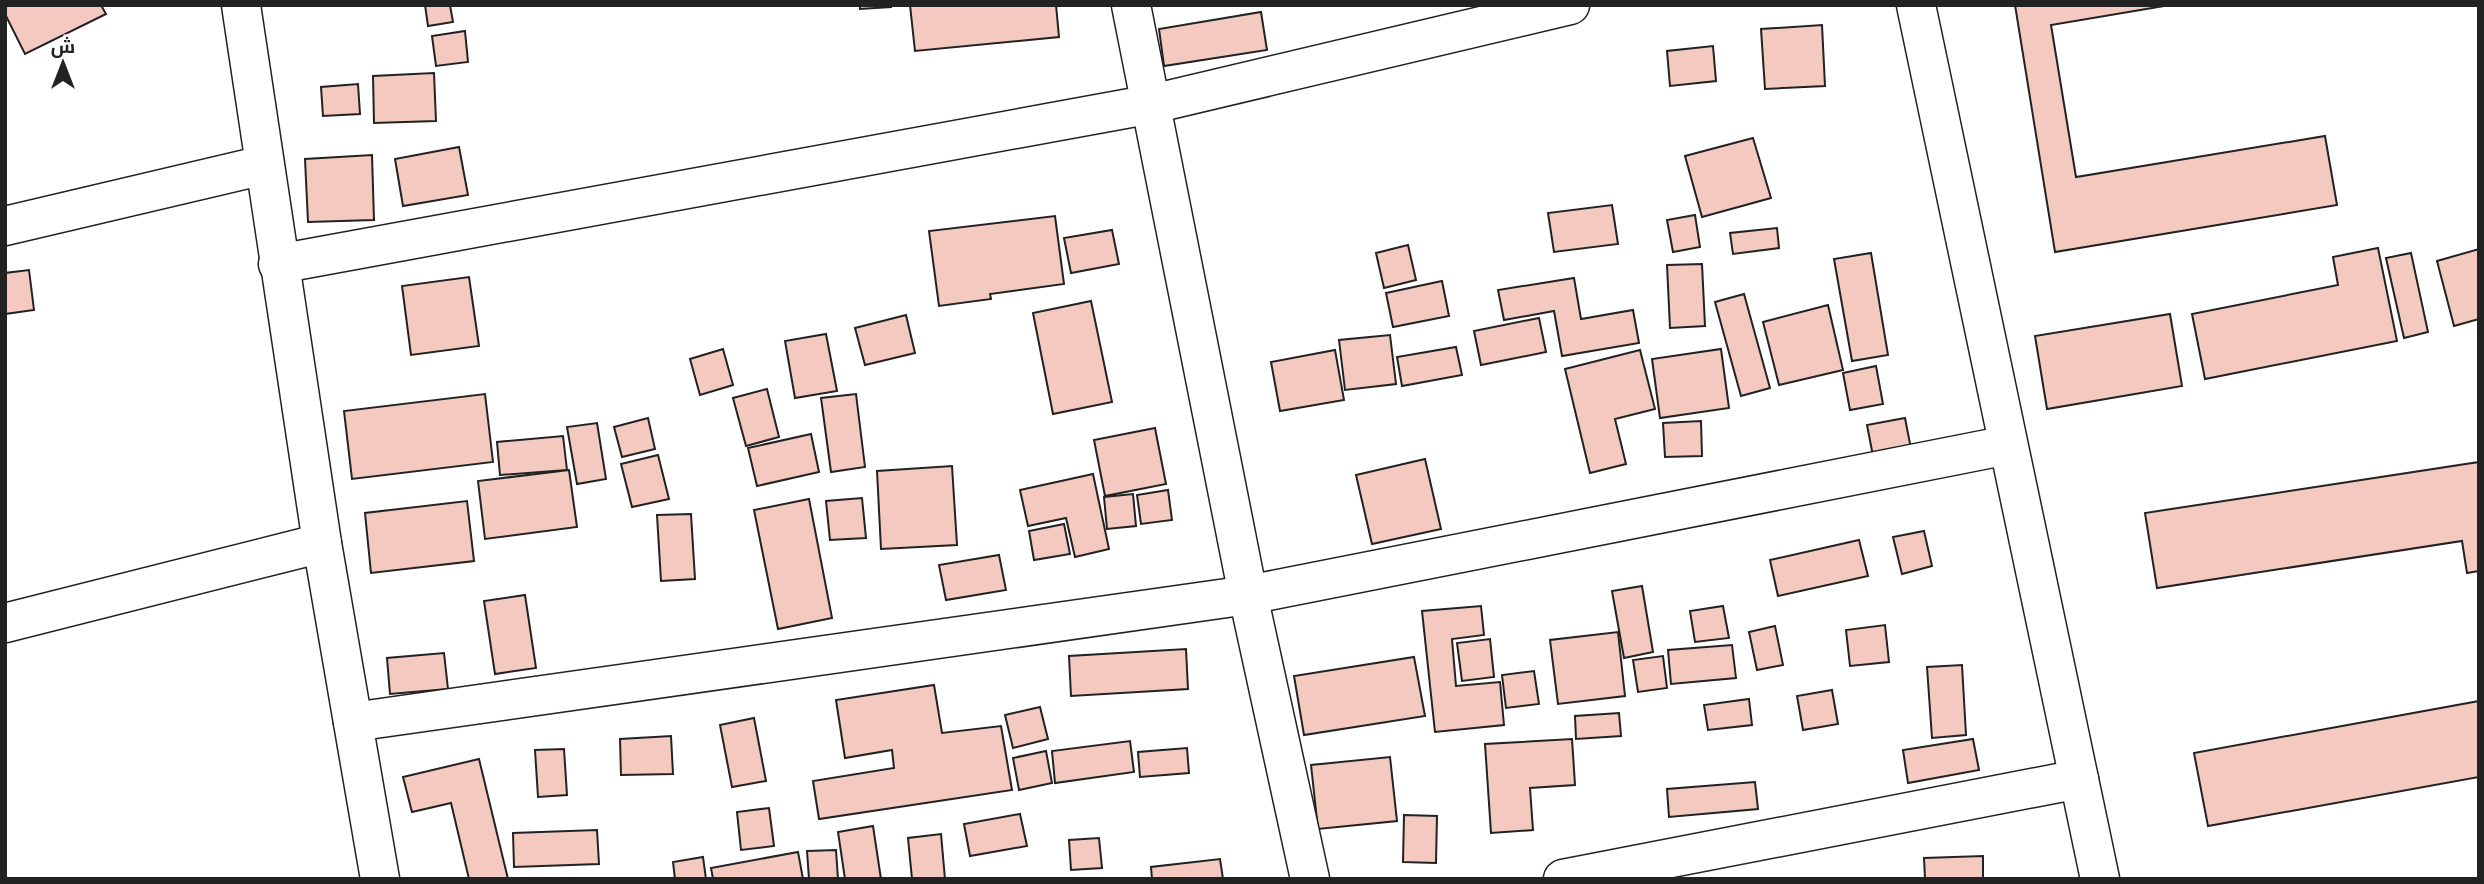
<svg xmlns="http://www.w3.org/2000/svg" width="2484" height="884" font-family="'IBM Plex Sans',Cairo,sans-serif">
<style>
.building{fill:#f3c9c0;stroke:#222;stroke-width:2}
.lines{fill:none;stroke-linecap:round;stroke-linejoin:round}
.street-casing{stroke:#222;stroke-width:41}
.secondary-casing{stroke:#222;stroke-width:41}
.street{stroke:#fff;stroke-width:38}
.secondary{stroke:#fff;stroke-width:38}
</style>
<rect width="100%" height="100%" fill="#fff"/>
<g class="building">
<polygon points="5,5 101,5 106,14 25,54 5,14"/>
<polygon points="425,5 450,5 453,22 428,26"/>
<polygon points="860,5 891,5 891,7 860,9"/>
<polygon points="910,5 1056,5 1059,37 915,51"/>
<polygon points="2015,5 2170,5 2051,25 2076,177 2325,136 2337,205 2055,252"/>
<polygon points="1261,12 1267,50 1164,66 1159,29"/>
<polygon points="1822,25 1825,86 1765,89 1761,29"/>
<polygon points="465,31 468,62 436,66 432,36"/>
<polygon points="1713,46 1716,81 1670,86 1667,51"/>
<polygon points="434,73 436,121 374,123 373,76"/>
<polygon points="358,84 360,114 323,116 321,87"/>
<polygon points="1753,138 1771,198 1702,217 1685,156"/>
<polygon points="459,147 468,195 403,206 395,159"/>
<polygon points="372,155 374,220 308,222 305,159"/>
<polygon points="1612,205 1618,244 1554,252 1548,213"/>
<polygon points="1695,215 1700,247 1673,252 1667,220"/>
<polygon points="1055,216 1064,284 990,294 991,299 939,306 929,231"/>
<polygon points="1777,228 1779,248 1733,254 1730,233"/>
<polygon points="1112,230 1119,264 1071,273 1064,238"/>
<polygon points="1408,245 1416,280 1384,288 1376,253"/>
<polygon points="2378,248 2397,341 2205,379 2192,314 2338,285 2333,257"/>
<polygon points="2479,249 2479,319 2454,326 2437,261"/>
<polygon points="1871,253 1888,355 1852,361 1834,259"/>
<polygon points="2411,253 2428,332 2404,338 2386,258"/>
<polygon points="1702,264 1705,326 1670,328 1667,265"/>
<polygon points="29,270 34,310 5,314 5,273"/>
<polygon points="469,277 479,346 411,355 402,286"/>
<polygon points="1574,278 1581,319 1633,310 1639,343 1562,356 1554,311 1504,320 1498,290"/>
<polygon points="1442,281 1449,316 1393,327 1386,293"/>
<polygon points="1744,294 1770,388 1741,396 1715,302"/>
<polygon points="1091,301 1112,402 1053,414 1033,313"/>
<polygon points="1828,305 1843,370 1779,385 1763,322"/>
<polygon points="2170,314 2182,386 2047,409 2035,336"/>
<polygon points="906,315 915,353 865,365 855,328"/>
<polygon points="1539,318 1546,352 1481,365 1474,331"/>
<polygon points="826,334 837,391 795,398 785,341"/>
<polygon points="1390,335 1396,384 1345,390 1339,340"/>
<polygon points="1456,347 1462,375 1402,386 1397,357"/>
<polygon points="723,349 733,385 700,395 690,359"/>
<polygon points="1721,349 1729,408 1660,418 1652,359"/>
<polygon points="1335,350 1344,400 1280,411 1271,362"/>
<polygon points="1640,350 1655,409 1615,419 1626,464 1590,473 1565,369"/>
<polygon points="1876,366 1883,404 1850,410 1843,373"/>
<polygon points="767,389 779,437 746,446 733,398"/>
<polygon points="485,394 493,462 352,479 344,411"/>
<polygon points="856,394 865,467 831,472 821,398"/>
<polygon points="648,418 655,449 622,457 614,427"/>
<polygon points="1905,418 1911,449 1873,456 1867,425"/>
<polygon points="1701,421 1702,456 1665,457 1663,423"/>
<polygon points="597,423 606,479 577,484 567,427"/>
<polygon points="1155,428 1166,484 1105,496 1094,440"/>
<polygon points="811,434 819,472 757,486 748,448"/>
<polygon points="563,436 567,470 500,475 497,442"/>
<polygon points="658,455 669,499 632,507 621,464"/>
<polygon points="1425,459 1441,529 1372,544 1356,475"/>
<polygon points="2479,462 2479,571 2467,573 2462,541 2157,588 2145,513"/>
<polygon points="952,466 957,545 881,549 877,471"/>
<polygon points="569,470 577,527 485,539 478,481"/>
<polygon points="1093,474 1109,549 1075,557 1066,518 1028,526 1020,490"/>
<polygon points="1168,490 1172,520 1141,524 1137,495"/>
<polygon points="1133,494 1136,526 1107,529 1104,497"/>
<polygon points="862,498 866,538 830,540 826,501"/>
<polygon points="809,499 832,618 778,629 754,510"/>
<polygon points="467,501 474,561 371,573 365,513"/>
<polygon points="691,514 695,579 661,581 657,515"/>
<polygon points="1064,524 1070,554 1034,560 1029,531"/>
<polygon points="1924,531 1932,566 1902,574 1893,537"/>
<polygon points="1859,540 1868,576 1778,596 1770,560"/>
<polygon points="999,555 1006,590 946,600 939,565"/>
<polygon points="1642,586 1653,652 1624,658 1612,591"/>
<polygon points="525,595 536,668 495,674 484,601"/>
<polygon points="1481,606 1484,635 1452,639 1456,686 1500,682 1504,725 1435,732 1422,611"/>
<polygon points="1723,606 1729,638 1695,642 1690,611"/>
<polygon points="1885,625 1889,662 1850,666 1846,630"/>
<polygon points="1775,626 1783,665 1757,670 1749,632"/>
<polygon points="1618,632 1625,696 1558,704 1550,640"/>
<polygon points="1490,639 1494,677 1462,681 1457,643"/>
<polygon points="1732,645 1736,678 1671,684 1668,650"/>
<polygon points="1186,649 1188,689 1071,696 1069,656"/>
<polygon points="444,653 448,689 390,694 387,658"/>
<polygon points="1663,656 1667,688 1638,692 1633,660"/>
<polygon points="1414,657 1425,716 1304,735 1294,676"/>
<polygon points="1962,665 1966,735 1932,738 1927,667"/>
<polygon points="1534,671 1539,704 1506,708 1502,675"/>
<polygon points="934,685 942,733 1001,726 1012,790 819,819 813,781 894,768 892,750 845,758 836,700"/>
<polygon points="1832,690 1838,724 1803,730 1797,696"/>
<polygon points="1749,699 1752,725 1708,730 1704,705"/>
<polygon points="2479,701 2479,777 2208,826 2194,753"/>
<polygon points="1040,707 1048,739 1013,748 1005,715"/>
<polygon points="1619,713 1621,736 1576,739 1575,716"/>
<polygon points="754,718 766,781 732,787 720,725"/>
<polygon points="671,736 673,774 621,775 620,739"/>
<polygon points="1572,739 1575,785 1530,788 1533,830 1491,833 1485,744"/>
<polygon points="1973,739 1979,770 1908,783 1903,750"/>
<polygon points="1130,741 1134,772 1055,783 1052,751"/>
<polygon points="1187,748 1189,773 1140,777 1138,752"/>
<polygon points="564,749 567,795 538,797 535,750"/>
<polygon points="1046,751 1052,783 1019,790 1013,758"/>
<polygon points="1390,757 1397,821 1318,829 1311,765"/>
<polygon points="479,759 508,879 469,879 451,803 412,812 403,777"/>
<polygon points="1755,782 1758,809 1669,817 1667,789"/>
<polygon points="769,808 774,846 741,850 737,812"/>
<polygon points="1020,814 1027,846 970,856 964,824"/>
<polygon points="1404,815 1437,816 1436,863 1403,862"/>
<polygon points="873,826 881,879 845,879 838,832"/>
<polygon points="597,830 599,864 514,867 513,833"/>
<polygon points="941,834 945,879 912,879 908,838"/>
<polygon points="1099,838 1102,868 1071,870 1069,840"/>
<polygon points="836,850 838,879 809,879 807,851"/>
<polygon points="798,852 803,879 713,879 711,868"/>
<polygon points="1983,856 1983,879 1925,879 1924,858"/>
<polygon points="703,857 706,879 675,879 673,862"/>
<polygon points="1220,859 1223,879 1152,879 1151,867"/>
</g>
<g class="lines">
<g class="street-casing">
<g id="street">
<polyline points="1131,5 1248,595 1310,879"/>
<polyline points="1916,5 2100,879"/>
<polyline points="5,226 264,165"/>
<polyline points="278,264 1152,104 1570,5"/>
<polyline points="5,623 322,543"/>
<polyline points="353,722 1248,595 2008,445"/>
<polyline points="1563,879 2079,779"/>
</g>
</g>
<g class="secondary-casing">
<polyline id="secondary" points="241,5 322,543 380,879"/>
</g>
<use href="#street" class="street"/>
<use href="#secondary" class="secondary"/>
</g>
<rect width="2484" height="884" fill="none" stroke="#222222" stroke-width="14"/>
<g transform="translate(63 63)" stroke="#ffffff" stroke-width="5" paint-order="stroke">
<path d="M0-5L12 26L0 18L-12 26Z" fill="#222222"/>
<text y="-10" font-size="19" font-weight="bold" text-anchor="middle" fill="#222222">ش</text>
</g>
</svg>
